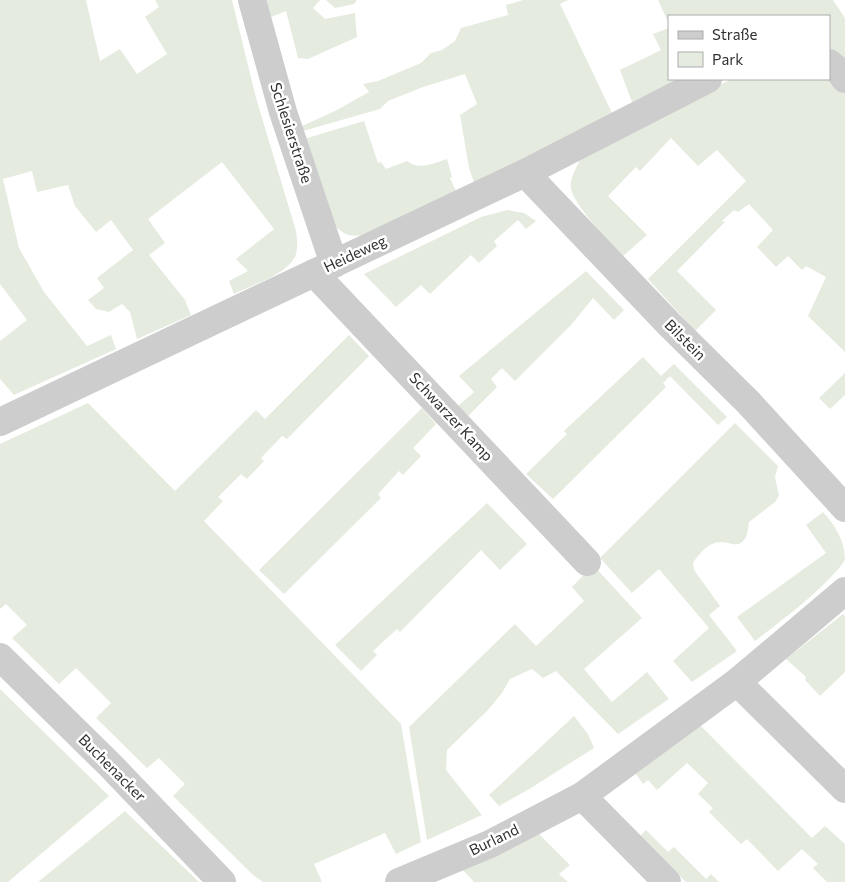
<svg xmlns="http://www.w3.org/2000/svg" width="845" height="882" font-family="Commissioner,sans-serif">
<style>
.green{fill:#e5ecdf}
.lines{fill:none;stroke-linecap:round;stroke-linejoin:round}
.minor{stroke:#cdcdcd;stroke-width:28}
.labels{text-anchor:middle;stroke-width:5;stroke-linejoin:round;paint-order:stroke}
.street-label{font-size:15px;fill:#303030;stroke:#fff}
</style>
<rect width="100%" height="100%" fill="#fff"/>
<g class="green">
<path d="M 0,0 L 86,0 L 100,61 L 120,49 L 137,74 L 167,54 L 145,17 L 159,7 L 155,0 L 232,0 L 256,98 L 296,231 C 297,238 298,247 296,254 C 291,273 250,286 234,294 L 229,281 L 248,271 L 236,259 L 274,229 L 222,162 L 148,219 L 165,243 L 149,255 L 185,300 L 191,315 L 137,339 L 130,312 L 122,304 L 109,312 L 96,309 L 88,300 L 104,288 L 97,278 L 133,250 L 111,220 L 96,232 L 75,206 L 68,185 L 37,192 L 32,171 L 3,179 L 19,248 L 44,292 L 87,346 L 111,335 L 116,349 L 14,395 L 0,379 L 0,341 L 27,320 L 0,284 Z"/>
<polygon points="264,0 320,0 313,8 325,19 355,13 357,37 308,59 298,58 286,11 269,18"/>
<polygon points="326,0 357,0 354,4 335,8"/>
<polygon points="523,0 568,0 560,4 612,113 475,185 469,168 460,115 477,104 465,74 423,87 388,101 380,109 303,131 300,127 335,111 369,92 363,84 378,81 421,63 431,53 442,50 455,41 461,28 508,15 506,5"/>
<path d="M 658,0 L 833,0 L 845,18 L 845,352 L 808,316 L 826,277 L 806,266 L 802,270 L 788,256 L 776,267 L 757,247 L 773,230 L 749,204 L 738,212 L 734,210 L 722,221 L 725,222 L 677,271 L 716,310 L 695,331 L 648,279 L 746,181 L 717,150 L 698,166 L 671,138 L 640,171 L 636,167 L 608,196 L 647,235 L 622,257 C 610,242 575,207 571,189 C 569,180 576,168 580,160 L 668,109 L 732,79 L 829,79 L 829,16 L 669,16 L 669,24 Z"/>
<polygon points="669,28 669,79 681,79 632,102 620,70 661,50 653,34"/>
<path d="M 364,121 L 378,163 L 381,162 L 386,169 L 407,161 C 419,171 434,163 447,159 L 452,177 L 450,178 L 457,193 L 363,235 C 351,237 344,235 335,226 L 304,139 Z"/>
<polygon points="507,210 524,213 536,221 526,229 518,220 494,241 497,246 479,263 471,255 430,294 421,285 396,307 364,274 481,217"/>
<polygon points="586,271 624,310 614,320 593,298 571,325 515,381 502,368 491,379 497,387 468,416 458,406 474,392 459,376"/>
<polygon points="349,335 369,356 287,439 282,436 261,458 264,461 247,479 241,474 218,497 223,501 204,521 401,724 421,842 396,854 385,833 314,864 322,882 263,882 253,875 173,796 185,784 159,758 147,768 96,718 111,703 76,668 59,684 12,638 27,625 6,604 0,609 0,444 88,403 175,491 256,410 265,419"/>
<polygon points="643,357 661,376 674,364 727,417 718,425 670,376 663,383 666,387 553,499 526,474 567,434 564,431"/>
<polygon points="845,373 845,395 830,409 819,398"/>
<polygon points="422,408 436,424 413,448 421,456 403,475 399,471 378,494 381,498 284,594 259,570"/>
<path d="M 735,423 L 778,466 L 775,477 L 779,496 L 775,502 L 749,522 C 748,526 748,533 746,537 C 738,550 732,542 721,542 C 708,542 699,554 693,563 L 694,570 L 720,606 L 709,615 L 737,651 L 692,682 L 673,661 L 709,628 L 659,569 L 632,593 L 600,558 Z"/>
<polygon points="487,503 527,544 500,570 481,550 400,632 397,629 373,651 377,655 361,671 335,645"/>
<path d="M 823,512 C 834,524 845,540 845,559 C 843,565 835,572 831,577 C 808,601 781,621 755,641 L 737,617 L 826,553 L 806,525 Z"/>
<polygon points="593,565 642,618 584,669 612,702 647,672 669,699 618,734 556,671 543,678 532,669 510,679 502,693 487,711 447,750 446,770 482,815 427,840 409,727 515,624 536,646 584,601 572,587"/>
<polygon points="843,614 845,616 845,672 820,696 805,680 806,677 786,659"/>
<polygon points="0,689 109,796 8,882 0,882"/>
<polygon points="574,716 588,734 594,748 531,788 499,806 489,795"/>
<polygon points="699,724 812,838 825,826 845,844 845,882 827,882 813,868 818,864 802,849 778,871 747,839 741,844 709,812 713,808 698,794 708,783 687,763 657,790 648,780 643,784 633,770"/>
<polygon points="125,811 199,882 38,882"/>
<polygon points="646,830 668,852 674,847 706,879 711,874 719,882 686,882 640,836"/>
<polygon points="537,832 570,865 559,874 568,882 474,882 461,868"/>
</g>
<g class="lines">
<g class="minor">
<polyline points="252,0 283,112 334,264"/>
<polyline points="829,63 840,72 845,79"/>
<polyline points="525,173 669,324 749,403 845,508"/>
<polyline points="314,273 587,562"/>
<polyline points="0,422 525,173 708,79"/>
<polyline points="0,657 111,766 222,882"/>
<polyline points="737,682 845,789"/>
<polyline points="582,796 667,882"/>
<polyline points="399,882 490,844 582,796 737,682 845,591"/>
</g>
</g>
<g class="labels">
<g class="street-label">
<text transform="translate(291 133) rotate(72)" y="5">Schlesierstraße</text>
<text transform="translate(355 254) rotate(-25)" y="5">Heideweg</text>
<text transform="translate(685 340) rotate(45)" y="5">Bilstein</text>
<text transform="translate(451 417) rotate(47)" y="5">Schwarzer Kamp</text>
<text transform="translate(112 768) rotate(45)" y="5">Buchenacker</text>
<text transform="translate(494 840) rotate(-26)" y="5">Burland</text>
</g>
</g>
<rect x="668" y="15" width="162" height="65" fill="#ffffff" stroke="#acacac"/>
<rect x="678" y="31" width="25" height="8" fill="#cdcdcd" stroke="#acacac"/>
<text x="712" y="40" font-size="15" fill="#303030">Straße</text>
<rect x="678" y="52" width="25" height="15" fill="#e5ecdf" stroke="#acacac"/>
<text x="712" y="65" font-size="15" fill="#303030">Park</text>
</svg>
